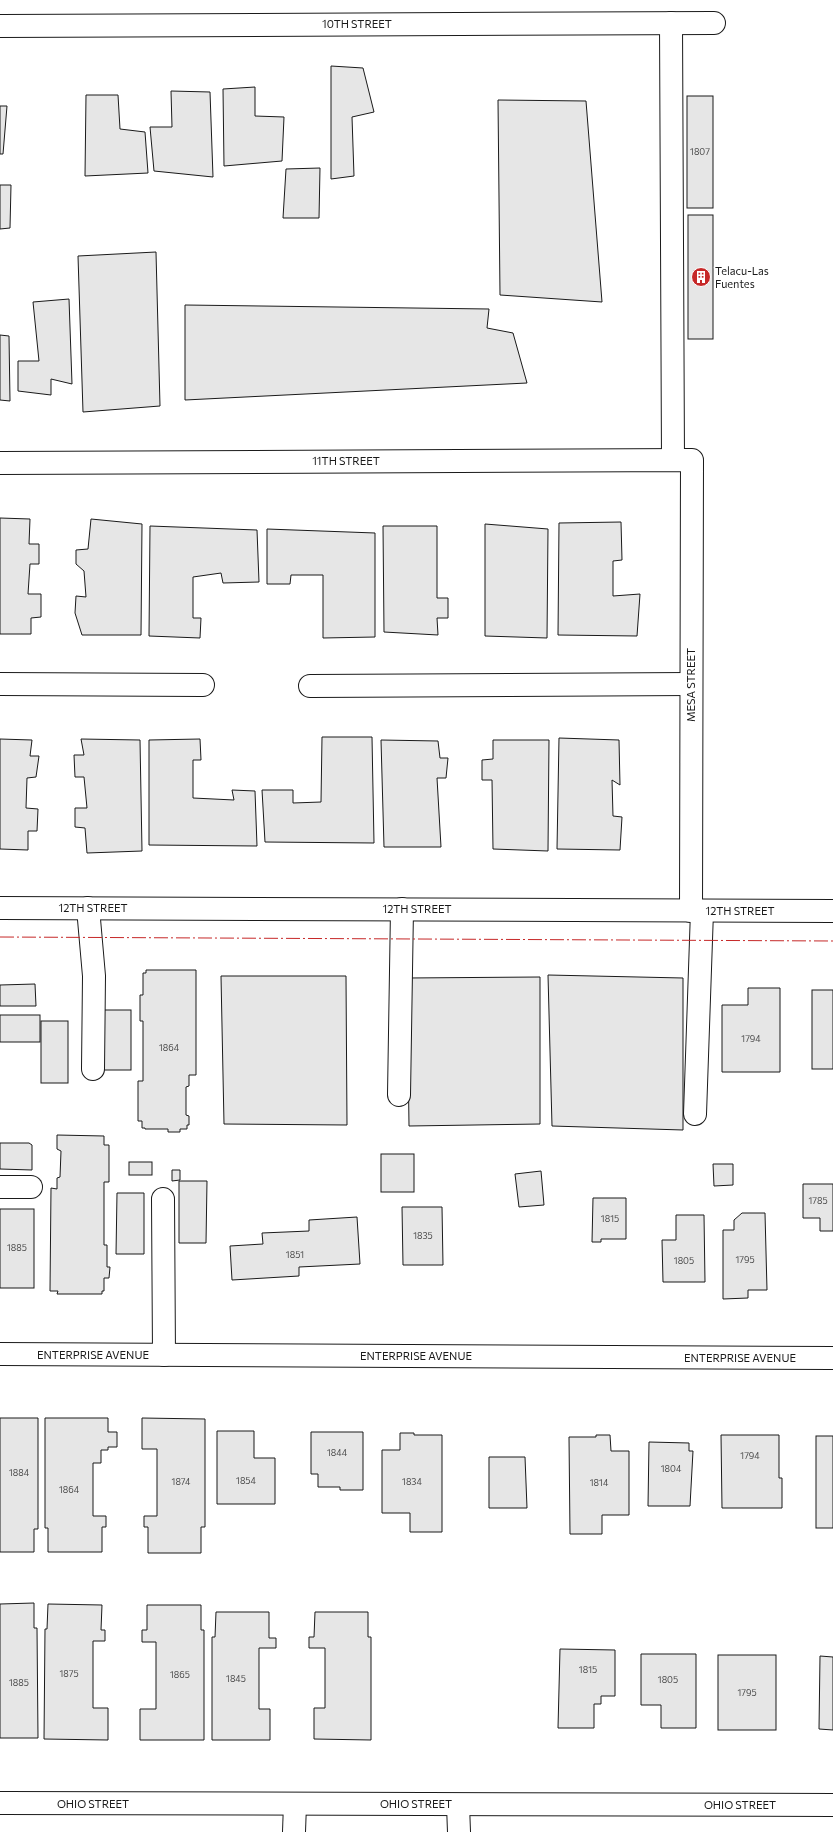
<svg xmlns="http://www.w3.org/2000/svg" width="833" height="1832" font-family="Commissioner,sans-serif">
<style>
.building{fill:#e6e6e6;stroke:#1a1a1a}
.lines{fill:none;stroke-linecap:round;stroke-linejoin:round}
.minor-casing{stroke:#1a1a1a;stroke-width:24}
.minor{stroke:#fff;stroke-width:22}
.power{stroke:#c62828;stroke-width:1;stroke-dasharray:14 3 2 3;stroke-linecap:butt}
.labels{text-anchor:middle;stroke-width:3;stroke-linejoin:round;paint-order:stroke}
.number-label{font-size:9px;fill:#4d4d4d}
.street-label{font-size:11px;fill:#1a1a1a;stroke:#fff}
.poi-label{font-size:11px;fill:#1a1a1a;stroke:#fff;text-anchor:start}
</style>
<rect width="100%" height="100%" fill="#fff"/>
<g class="building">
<polygon points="331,66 363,68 374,112 352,117 354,176 331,179"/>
<polygon points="255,87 255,116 284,117 282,161 224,166 223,89"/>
<polygon points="171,91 210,92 213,177 154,171 150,127 172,127"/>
<polygon points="86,95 118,95 120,129 145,132 148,173 85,176"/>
<rect x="687" y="96" width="26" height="112"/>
<polygon points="498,100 586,101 602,302 500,295"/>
<polygon points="0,106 7,106 3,154 0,154"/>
<polygon points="320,168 319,218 283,218 286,169"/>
<polygon points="0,185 11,185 10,228 0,229"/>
<rect x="688" y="215" width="25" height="124"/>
<polygon points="156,252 160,406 83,412 78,256"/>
<polygon points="69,299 72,384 51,379 51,395 18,391 18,361 39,361 33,302"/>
<polygon points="185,305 489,309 487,328 513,333 527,383 185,400"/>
<polygon points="0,335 9,336 10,401 0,400"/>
<polygon points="0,518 30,519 29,544 39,544 39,564 30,564 28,594 41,594 41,617 31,618 31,634 0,634"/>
<polygon points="91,519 142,524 141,635 82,635 75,613 76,596 86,597 84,571 76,564 76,550 88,549"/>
<polygon points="621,522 622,560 613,561 613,596 640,594 637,636 558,635 559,523"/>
<polygon points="485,524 548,529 547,638 485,636"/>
<polygon points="150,526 257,530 259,582 223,583 221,573 193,577 193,618 201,618 200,638 149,636"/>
<polygon points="383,526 437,526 437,598 448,598 448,618 437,618 438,635 384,632"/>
<polygon points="267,529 375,533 375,637 323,638 323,575 291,575 290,584 267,584"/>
<polygon points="322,737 372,737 374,843 265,842 262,790 293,790 293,803 321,802"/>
<polygon points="559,738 619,740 620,785 612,780 613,816 622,817 620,850 557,849"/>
<polygon points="0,739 32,740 30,756 39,756 36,777 27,778 26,808 38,809 37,831 28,831 28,850 0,849"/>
<polygon points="81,739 140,740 142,851 87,853 85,828 75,827 75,808 87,808 84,777 75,777 74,755 84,755"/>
<polygon points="200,739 201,760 193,760 193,798 234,800 232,790 255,791 257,846 149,845 149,740"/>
<polygon points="381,740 438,741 440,758 448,758 446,778 437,778 441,847 384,847"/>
<polygon points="493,740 549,740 548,851 493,849 492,780 482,780 482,760 493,759"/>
<polygon points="146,970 196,970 196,1075 189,1075 189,1086 186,1087 186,1115 189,1116 189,1125 187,1125 187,1129 180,1129 180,1132 168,1132 168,1129 145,1129 145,1128 142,1128 142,1121 138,1121 138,1081 143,1081 143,1021 140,1021 140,995 143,995 143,973 146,973"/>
<polygon points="548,975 683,978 683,1130 552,1126"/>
<polygon points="221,976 346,976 347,1125 224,1124"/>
<polygon points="540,977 540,1124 409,1126 407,978"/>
<polygon points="35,984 36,1006 0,1006 0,985"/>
<polygon points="748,988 780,988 780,1072 722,1072 722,1005 748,1005"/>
<rect x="812" y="990" width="21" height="79"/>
<rect x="103" y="1010" width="28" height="60"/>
<rect x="0" y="1015" width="40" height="27"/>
<rect x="41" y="1021" width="27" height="62"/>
<polygon points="57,1135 104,1136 104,1145 109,1145 109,1182 104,1182 104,1245 107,1245 107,1267 110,1267 109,1278 104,1278 104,1291 102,1291 102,1294 57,1294 58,1291 50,1291 51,1188 57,1189 57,1178 60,1177 61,1151 57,1149"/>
<polygon points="0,1143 29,1143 32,1145 32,1170 0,1169"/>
<rect x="381" y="1154" width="33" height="38"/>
<rect x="129" y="1162" width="23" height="13"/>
<polygon points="713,1164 733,1164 733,1185 714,1186"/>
<polygon points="172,1170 180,1170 180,1180 172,1181"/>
<polygon points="541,1171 544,1205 519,1207 515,1174"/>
<polygon points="179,1181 207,1181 206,1243 179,1243"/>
<polygon points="803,1184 833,1184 833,1231 820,1231 820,1218 803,1218"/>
<polygon points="117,1193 144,1193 144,1254 116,1254"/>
<polygon points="593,1198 626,1198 626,1239 601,1239 601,1242 592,1242"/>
<polygon points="402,1207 442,1207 443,1265 403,1265"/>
<rect x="0" y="1209" width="34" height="79"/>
<polygon points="742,1213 765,1213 767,1290 748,1290 748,1298 723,1299 723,1230 734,1230 734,1220"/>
<polygon points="676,1215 704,1215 705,1282 663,1282 662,1240 676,1240"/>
<polygon points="357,1217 360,1264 299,1267 299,1276 232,1280 230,1246 263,1244 262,1233 309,1231 309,1220"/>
<polygon points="0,1418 38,1418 38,1529 34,1529 34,1552 0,1552"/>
<polygon points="45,1418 108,1418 108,1432 117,1432 117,1447 108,1447 108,1450 101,1450 101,1463 93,1463 93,1516 106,1516 106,1527 102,1527 102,1552 48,1552 48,1528 45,1528"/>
<polygon points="142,1418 205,1419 205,1527 201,1527 201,1553 148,1553 148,1527 144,1527 144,1516 157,1516 157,1449 142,1449"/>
<polygon points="217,1431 254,1431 254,1458 275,1458 275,1504 217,1504"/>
<polygon points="311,1432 363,1432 363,1490 340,1490 340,1487 318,1487 318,1474 311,1474"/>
<polygon points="400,1433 414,1433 414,1435 442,1435 442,1532 410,1532 410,1513 382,1513 382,1450 400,1450"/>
<polygon points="596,1435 610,1435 611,1451 629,1451 629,1515 602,1515 602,1534 570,1534 569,1437 596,1437"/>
<polygon points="721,1435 779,1435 779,1478 782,1478 782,1508 722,1508"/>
<rect x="816" y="1436" width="17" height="92"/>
<polygon points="649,1442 689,1443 689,1451 693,1451 690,1506 648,1506"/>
<polygon points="489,1457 525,1457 527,1508 489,1508"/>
<polygon points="34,1603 34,1628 37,1628 38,1738 0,1738 0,1604"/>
<polygon points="48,1604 102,1605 101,1630 105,1630 105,1641 93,1641 93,1708 108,1708 108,1740 44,1739 45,1629 47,1629"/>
<polygon points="147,1605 201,1605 201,1630 204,1630 204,1740 140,1740 140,1709 156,1709 156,1642 142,1642 142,1630 147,1630"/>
<polygon points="216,1612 269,1612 269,1638 276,1638 276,1648 259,1648 259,1709 270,1709 270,1740 212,1740 212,1637 215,1637"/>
<polygon points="315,1612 368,1612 368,1637 371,1637 371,1740 314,1739 314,1708 325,1708 325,1648 309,1648 309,1637 314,1637"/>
<polygon points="560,1649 615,1650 615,1696 601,1696 601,1704 594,1704 594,1728 558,1728"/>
<polygon points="641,1654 696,1654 696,1728 661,1728 661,1705 641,1705"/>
<rect x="718" y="1655" width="58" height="75"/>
<polygon points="820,1656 833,1657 833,1730 819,1729"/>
</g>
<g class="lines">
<g class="minor-casing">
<g id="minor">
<polyline points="671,23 673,460"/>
<polyline points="0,26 714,23"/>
<polyline points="0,463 692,460 691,911"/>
<polyline points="0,684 203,685"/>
<polyline points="310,686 691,684"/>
<polyline points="0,908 833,911"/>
<polyline points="88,908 94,976 93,1069"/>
<polyline points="399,1095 402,909"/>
<polyline points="695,1114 702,911"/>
<polyline points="0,1187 31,1187"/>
<polyline points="163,1199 164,1355"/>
<polyline points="0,1354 833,1358"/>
<polyline points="0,1803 833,1805"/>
<polyline points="458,1805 459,1832"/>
<polyline points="294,1832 295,1804"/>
</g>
</g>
<use href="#minor" class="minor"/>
<polyline class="power" points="0,937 833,941"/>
</g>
<defs>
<g id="building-disc" transform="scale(1)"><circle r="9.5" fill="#c62828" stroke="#fff"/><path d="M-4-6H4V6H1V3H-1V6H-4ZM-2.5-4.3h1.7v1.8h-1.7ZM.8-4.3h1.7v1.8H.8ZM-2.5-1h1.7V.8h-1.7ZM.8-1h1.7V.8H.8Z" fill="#fff"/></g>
</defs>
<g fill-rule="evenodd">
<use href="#building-disc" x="701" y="277"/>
</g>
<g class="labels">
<g class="number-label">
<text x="700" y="155">1807</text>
<text x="751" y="1042">1794</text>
<text x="169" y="1051">1864</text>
<text x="818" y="1204">1785</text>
<text x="610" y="1222">1815</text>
<text x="423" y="1239">1835</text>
<text x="17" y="1251">1885</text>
<text x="295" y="1258">1851</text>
<text x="745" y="1263">1795</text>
<text x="684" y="1264">1805</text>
<text x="337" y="1456">1844</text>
<text x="750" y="1459">1794</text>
<text x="671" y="1472">1804</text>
<text x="19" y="1476">1884</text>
<text x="246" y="1484">1854</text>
<text x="181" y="1485">1874</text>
<text x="412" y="1485">1834</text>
<text x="599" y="1486">1814</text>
<text x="69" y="1493">1864</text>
<text x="588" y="1673">1815</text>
<text x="69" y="1677">1875</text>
<text x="180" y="1678">1865</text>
<text x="236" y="1682">1845</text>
<text x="668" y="1683">1805</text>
<text x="19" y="1686">1885</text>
<text x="747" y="1696">1795</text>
</g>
<g class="street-label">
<text x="357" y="28">10TH STREET</text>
<text x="346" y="465">11TH STREET</text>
<text transform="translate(691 685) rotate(-90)" y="4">MESA STREET</text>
<text x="93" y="912">12TH STREET</text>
<text x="417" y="913">12TH STREET</text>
<text x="740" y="915">12TH STREET</text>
<text x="93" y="1359">ENTERPRISE AVENUE</text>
<text x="416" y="1360">ENTERPRISE AVENUE</text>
<text x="740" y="1362">ENTERPRISE AVENUE</text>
<text x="93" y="1808">OHIO STREET</text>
<text x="416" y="1808">OHIO STREET</text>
<text x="740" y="1809">OHIO STREET</text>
</g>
<g class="poi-label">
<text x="715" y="275">Telacu-Las<tspan x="715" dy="13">Fuentes</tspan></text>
</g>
</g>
</svg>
